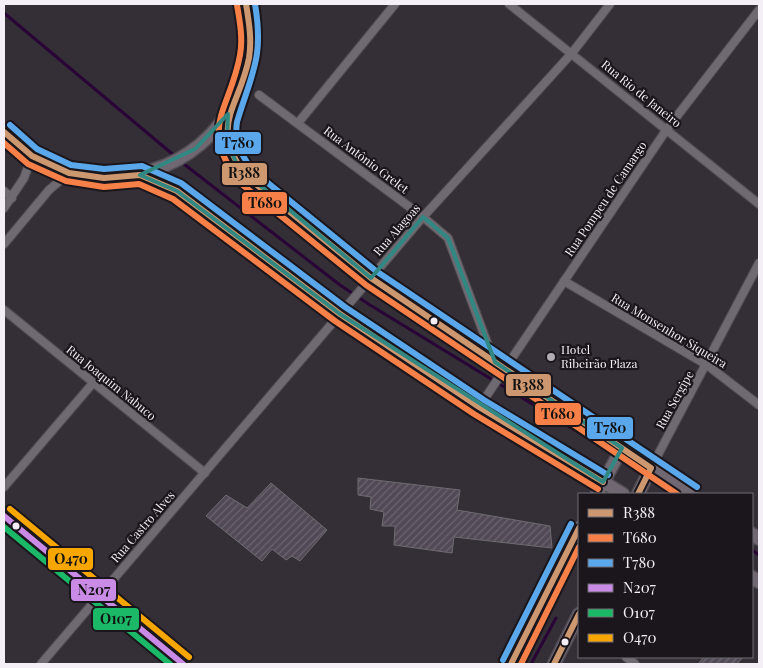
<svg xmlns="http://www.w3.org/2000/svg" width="763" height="668" font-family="'Playfair Display',serif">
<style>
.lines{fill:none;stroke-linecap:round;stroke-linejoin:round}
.stream{stroke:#280536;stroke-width:3}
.building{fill:url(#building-hatch);stroke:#6f6b71}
.street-casing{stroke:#4f4b51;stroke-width:10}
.primary-casing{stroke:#4f4b51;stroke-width:15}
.street{stroke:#6f6a71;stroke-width:8}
.primary{stroke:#706772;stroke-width:12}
.bus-1-casing{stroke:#1a161c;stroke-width:10}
.bus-2-casing{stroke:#1a161c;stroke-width:10}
.bus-3-casing{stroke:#1a161c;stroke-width:10}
.bus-4-casing{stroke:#1a161c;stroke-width:10}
.bus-5-casing{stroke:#1a161c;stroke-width:10}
.bus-6-casing{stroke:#1a161c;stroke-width:10}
.bus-1{stroke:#cd976f;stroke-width:6}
.bus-2{stroke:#f78048;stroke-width:6}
.bus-3{stroke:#5aa8eb;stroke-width:6}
.bus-4{stroke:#ca8be6;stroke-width:6}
.bus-5{stroke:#1ab867;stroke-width:6}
.bus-6{stroke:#f7a600;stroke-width:6}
.marked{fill:none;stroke:#318883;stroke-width:4;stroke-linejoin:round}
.bus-dot{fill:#f4eef7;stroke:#1a161c;stroke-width:2}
.poi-dot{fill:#b1abb3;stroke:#1a161c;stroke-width:2}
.labels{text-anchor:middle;stroke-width:4.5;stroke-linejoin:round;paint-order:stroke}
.street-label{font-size:12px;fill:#f4eef7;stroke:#1a161c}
.poi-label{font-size:12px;fill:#f4eef7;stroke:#1a161c;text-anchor:start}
.line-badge{stroke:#1a161c;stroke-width:2}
.pale-badge-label{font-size:14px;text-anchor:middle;font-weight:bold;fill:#111}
</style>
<defs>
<pattern id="building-hatch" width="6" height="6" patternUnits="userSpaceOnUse" patternTransform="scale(1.25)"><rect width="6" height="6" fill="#524956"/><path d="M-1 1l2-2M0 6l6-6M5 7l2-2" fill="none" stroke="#6c646f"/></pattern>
</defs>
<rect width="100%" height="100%" fill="#342f36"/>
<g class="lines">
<g class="stream">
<polyline points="4,13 176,157"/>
<polyline points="180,161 340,285 370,305 614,454"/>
<polyline points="619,457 645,474"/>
<polyline points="651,478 674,494"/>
<polyline points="752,550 759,555"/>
<polyline points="531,664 556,618"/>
</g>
</g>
<g class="building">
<polygon points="358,478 460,490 457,510 550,526 552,548 454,537 452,553 394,545 395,526 382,526 384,512 370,509 371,497 358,495"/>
<polygon points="271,483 327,530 300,561 292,556 286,560 272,549 262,561 206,516 226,495 247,508"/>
<polygon points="704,657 743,657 737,664 698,664"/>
</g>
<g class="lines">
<g class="street-casing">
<g id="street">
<polyline points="509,4 759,204"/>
<polyline points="259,95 423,217 448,238 494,361"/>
<polyline points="298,123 395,4"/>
<polyline points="4,191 12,198"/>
<polyline points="4,208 24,178 32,156"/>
<polyline points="4,244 49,190 69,173"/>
<polyline points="564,281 707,365 759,405"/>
<polyline points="4,310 205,473"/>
<polyline points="479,407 667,129 759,10"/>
<polyline points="651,468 759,263"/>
<polyline points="4,487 93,383"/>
<polyline points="4,516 183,664"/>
<polyline points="626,657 635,664"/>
<polyline points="41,664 423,217 572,53 610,4"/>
</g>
</g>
<g class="primary-casing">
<g id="primary">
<path d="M 228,114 C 227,141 227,154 246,176 L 371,278 L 692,494"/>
<path d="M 4,132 C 21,155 54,170 82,175 C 163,187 232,141 248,61 C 252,42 249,22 246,4"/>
<polyline points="140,175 177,191 340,314 479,407 623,494"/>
<polyline points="597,494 622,448"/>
<polyline points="638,494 651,468"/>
<polyline points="752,534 759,539"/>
<polyline points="752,577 759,582"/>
<polyline points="511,664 579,528"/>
<polyline points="554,664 579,614"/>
</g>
</g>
<use href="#street" class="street"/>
<use href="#primary" class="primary"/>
<g class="bus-1-casing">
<g id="bus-1">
<path d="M 246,4 C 249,22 252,40 249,58 C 239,109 208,125 246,176 L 371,278 L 651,468 L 638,494"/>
<polyline points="4,132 32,156 69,173 104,178 140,175 177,191 340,314 479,407 603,482"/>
<polyline points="511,664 579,528"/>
<polyline points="554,664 579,614"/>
</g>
</g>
<g class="bus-2-casing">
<g id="bus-2">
<path d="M 237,5 C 240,22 243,39 240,55 C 230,111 198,126 239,182 L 366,285 L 677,494"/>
<polyline points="4,143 28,164 66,181 104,187 139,184 173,199 335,321 474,414 598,489"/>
<polyline points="521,664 579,547"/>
</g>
</g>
<g class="bus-3-casing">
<g id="bus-3">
<path d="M 255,4 C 264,58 252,72 237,122 C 234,142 241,154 252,170 L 376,271 L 697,487"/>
<polyline points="10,125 37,149 71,165 104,169 142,166 181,183 345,307 484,400 608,475"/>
<polyline points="503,660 571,524"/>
</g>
</g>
<g class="bus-4-casing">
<polyline id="bus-4" points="4,516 183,664"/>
</g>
<g class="bus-5-casing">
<polyline id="bus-5" points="4,527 170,664"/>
</g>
<g class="bus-6-casing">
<polyline id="bus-6" points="10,509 189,657"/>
</g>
<use href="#bus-1" class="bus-1"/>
<use href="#bus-2" class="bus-2"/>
<use href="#bus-3" class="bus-3"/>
<use href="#bus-4" class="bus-4"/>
<use href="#bus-5" class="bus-5"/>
<use href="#bus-6" class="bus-6"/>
</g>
<path class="marked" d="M 228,114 L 227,141 L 238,167 L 371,278 L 423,217 L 448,238 L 495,362 L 622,448 L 603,482 L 340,314 L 177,191 L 140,175 L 195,149 Z"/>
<g class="bus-dot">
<circle cx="434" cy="321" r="4.5"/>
<circle cx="16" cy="526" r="4.5"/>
<circle cx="565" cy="642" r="4.5"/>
</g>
<circle class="poi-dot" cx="551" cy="357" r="5"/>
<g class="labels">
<g class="street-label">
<text transform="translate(641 94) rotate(39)" y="4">Rua Rio de Janeiro</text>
<text transform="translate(366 160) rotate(37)" y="4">Rua Antônio Grelet</text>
<text transform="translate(606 199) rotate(-56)" y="4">Rua Pompeu de Camargo</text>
<text transform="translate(397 230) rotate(-49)" y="4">Rua Alagoas</text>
<text transform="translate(669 331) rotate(31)" y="4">Rua Monsenhor Siqueira</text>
<text transform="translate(111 383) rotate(39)" y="4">Rua Joaquim Nabuco</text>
<text transform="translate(675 400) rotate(-61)" y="4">Rua Sergipe</text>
<text transform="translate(143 527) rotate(-49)" y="4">Rua Castro Alves</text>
</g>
<g class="poi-label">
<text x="561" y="354">Hotel<tspan x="561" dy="14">Ribeirão Plaza</tspan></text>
</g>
</g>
<g class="line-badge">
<rect x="214" y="131" width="48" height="24" rx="5" fill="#5aa8eb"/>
<rect x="221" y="162" width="47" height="24" rx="5" fill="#cd976f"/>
<rect x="241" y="191" width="47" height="24" rx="5" fill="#f78048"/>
<rect x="505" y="373" width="47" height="24" rx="5" fill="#cd976f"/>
<rect x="534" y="402" width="48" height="24" rx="5" fill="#f78048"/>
<rect x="586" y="416" width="48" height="24" rx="5" fill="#5aa8eb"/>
<rect x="47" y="547" width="47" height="24" rx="5" fill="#f7a600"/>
<rect x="70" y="578" width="47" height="24" rx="5" fill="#ca8be6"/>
<rect x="92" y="607" width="48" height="24" rx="5" fill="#1ab867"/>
</g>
<g class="pale-badge-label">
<text x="238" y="148">T780</text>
<text x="244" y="178">R388</text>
<text x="265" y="208">T680</text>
<text x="528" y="390">R388</text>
<text x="558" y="419">T680</text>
<text x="610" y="433">T780</text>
<text x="71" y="564">O470</text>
<text x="94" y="595">N207</text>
<text x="116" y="624">O107</text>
</g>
<rect width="763" height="668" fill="none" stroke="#f4eef7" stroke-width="10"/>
<rect x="578" y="493" width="175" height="165" fill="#1a161c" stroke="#716c74"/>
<rect x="588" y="509" width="25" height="8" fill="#cd976f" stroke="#716c74"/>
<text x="623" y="518" font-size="15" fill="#f4eef7">R388</text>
<rect x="588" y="534" width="25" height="8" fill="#f78048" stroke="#716c74"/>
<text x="623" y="543" font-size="15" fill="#f4eef7">T680</text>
<rect x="588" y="559" width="25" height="8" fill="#5aa8eb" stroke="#716c74"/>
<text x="623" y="568" font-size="15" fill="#f4eef7">T780</text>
<rect x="588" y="584" width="25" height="8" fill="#ca8be6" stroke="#716c74"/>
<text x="623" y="593" font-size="15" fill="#f4eef7">N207</text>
<rect x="588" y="609" width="25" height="8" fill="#1ab867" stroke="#716c74"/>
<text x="623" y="618" font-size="15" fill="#f4eef7">O107</text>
<rect x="588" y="634" width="25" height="8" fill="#f7a600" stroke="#716c74"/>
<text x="623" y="643" font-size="15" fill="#f4eef7">O470</text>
</svg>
